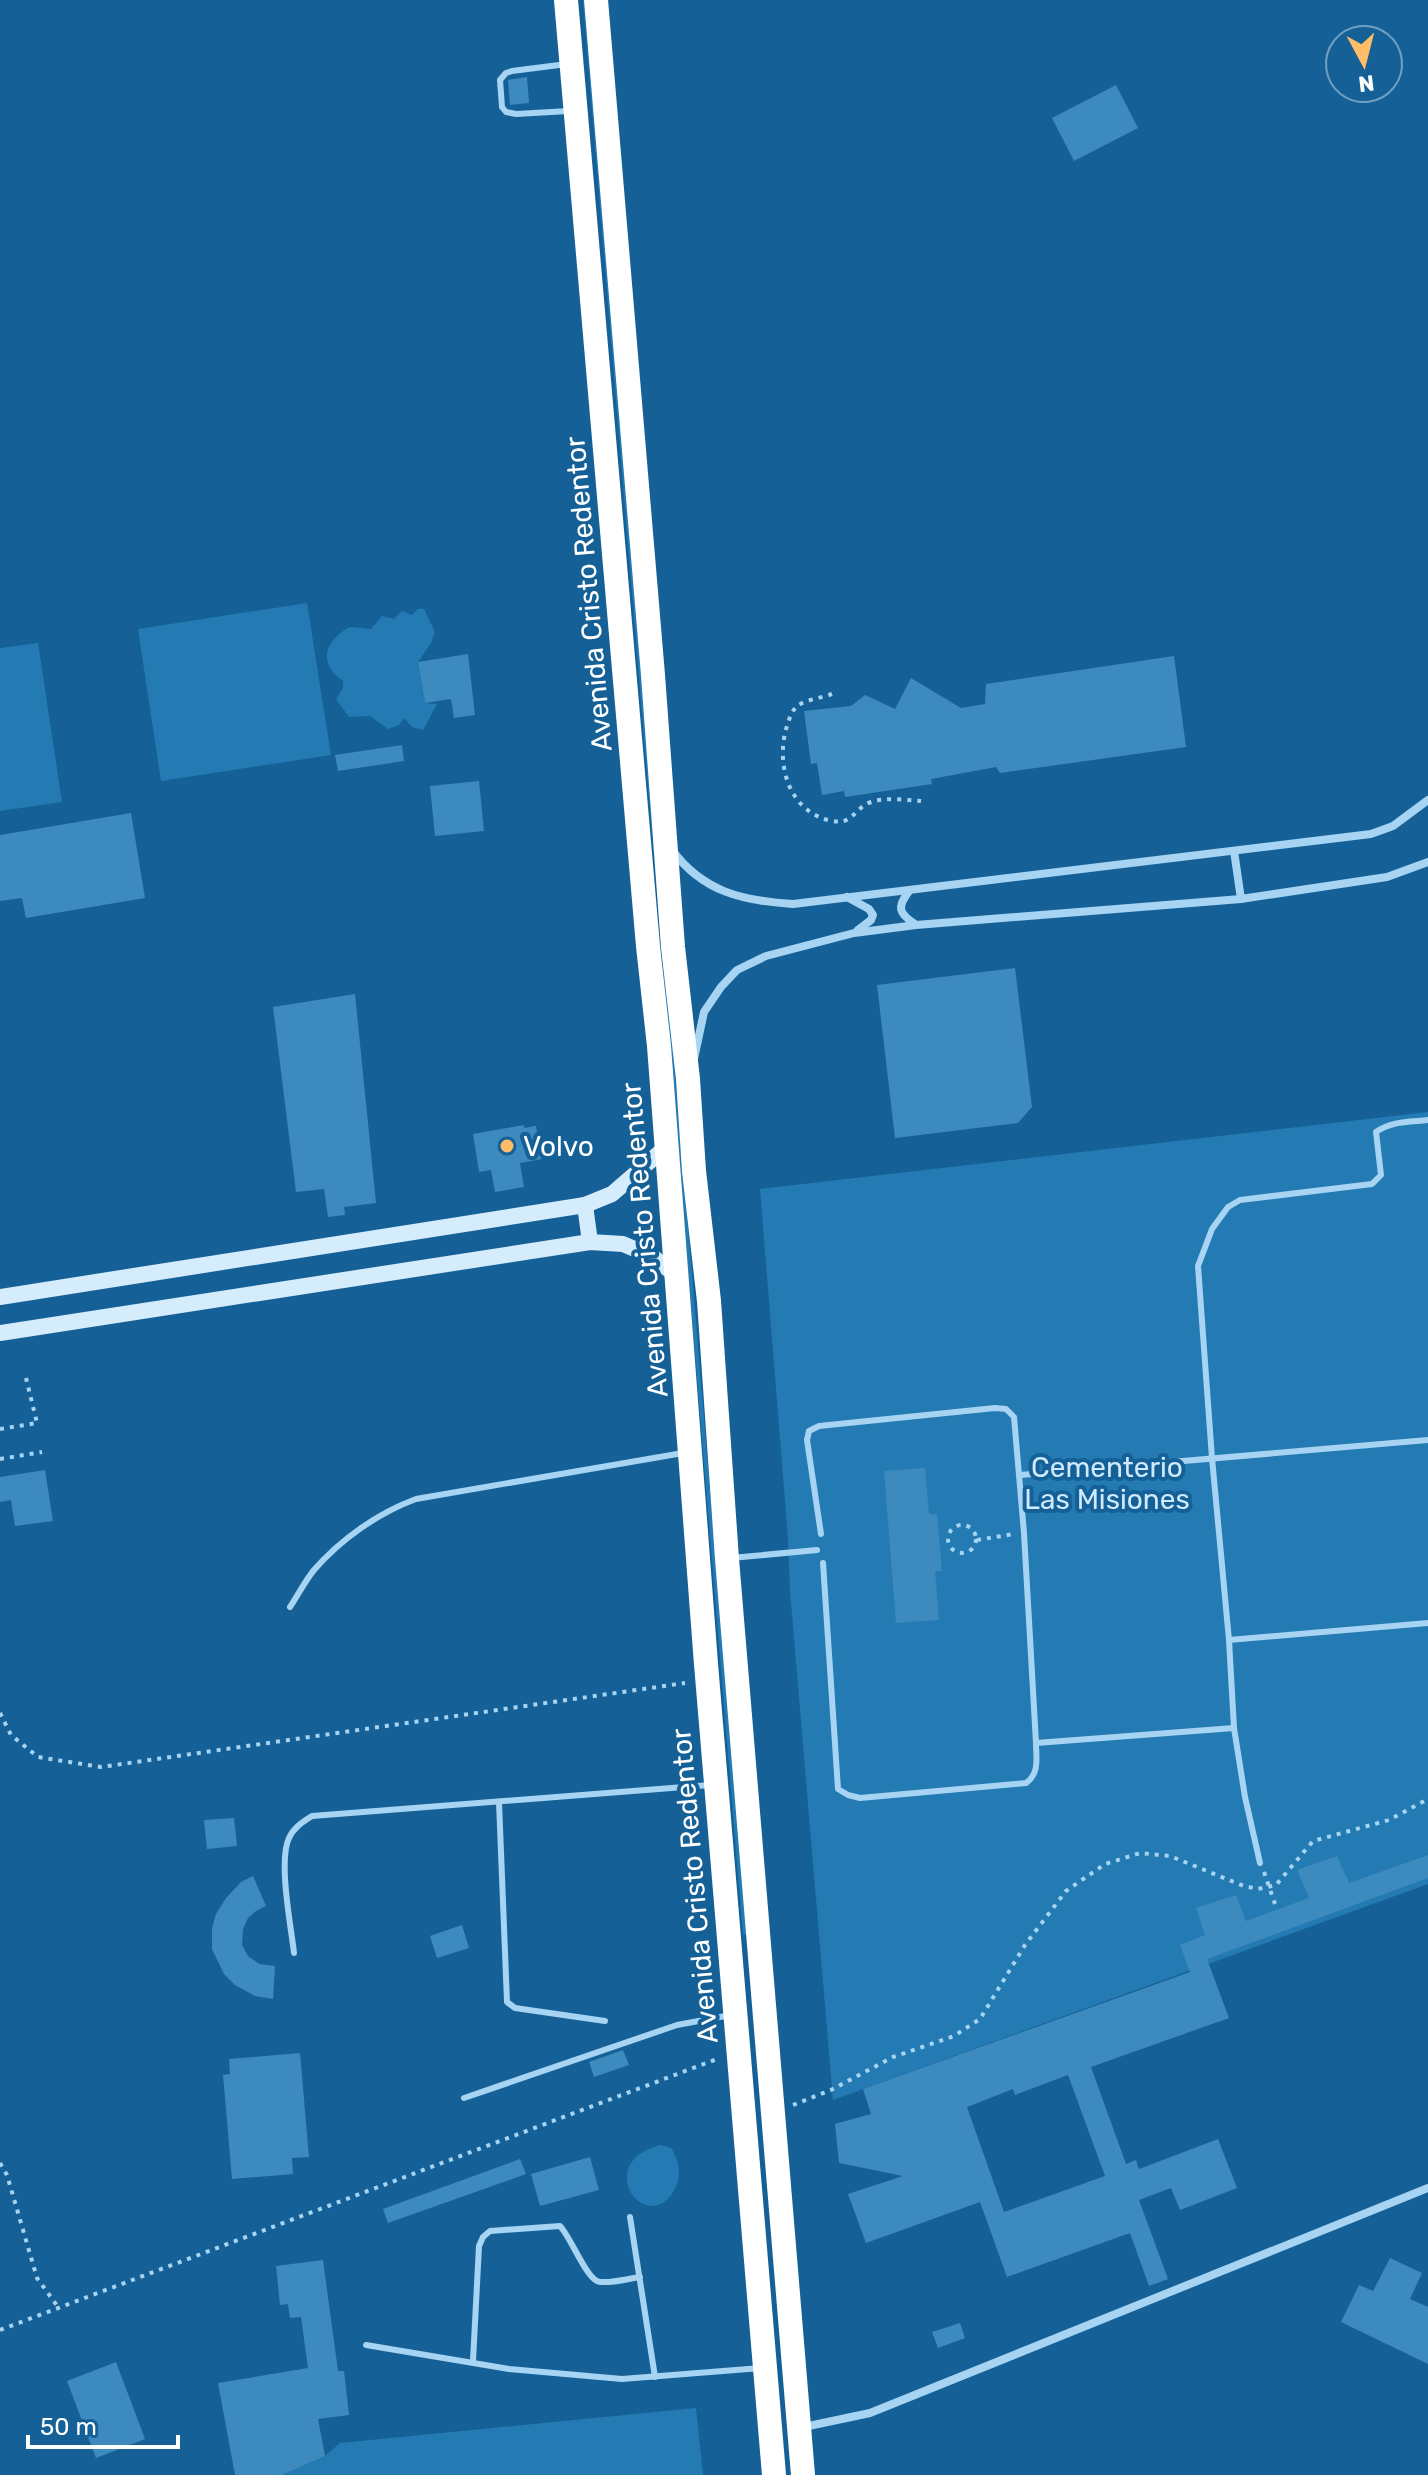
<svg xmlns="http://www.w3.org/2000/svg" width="1428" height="2475" font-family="Rubik,sans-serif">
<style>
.green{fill:#247ab3}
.building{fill:#3d8abe;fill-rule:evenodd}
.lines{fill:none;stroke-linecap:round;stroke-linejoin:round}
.path{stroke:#a6d4f2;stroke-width:4;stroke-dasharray:4 6;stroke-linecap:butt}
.lane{stroke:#a6d4f2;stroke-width:6}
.street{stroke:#a6d4f2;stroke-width:8}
.secondary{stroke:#d5ecfc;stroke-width:16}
.highway{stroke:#fff;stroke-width:24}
.poi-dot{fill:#ffbd67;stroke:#156197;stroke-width:3}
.labels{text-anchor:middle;stroke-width:8;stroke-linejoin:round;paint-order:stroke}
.street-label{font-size:28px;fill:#fff;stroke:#156197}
.poi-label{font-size:28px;fill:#fff;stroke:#156197;text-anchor:start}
.park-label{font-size:28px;fill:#ceeafc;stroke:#156197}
</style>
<rect width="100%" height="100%" fill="#156197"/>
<g class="green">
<polygon points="583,0 586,0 747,1934 743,1935"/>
<polygon points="307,603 331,755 161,781 138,629"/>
<path d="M 418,609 L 424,609 L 435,632 L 431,643 L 418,662 L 425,703 L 437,704 L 423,730 L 412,727 L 404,718 L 399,725 L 388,729 L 370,716 L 349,717 L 336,699 L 343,688 L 343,681 C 317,663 325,640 350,627 L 371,629 L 382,616 L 394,619 L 402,611 L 412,615 Z"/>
<polygon points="38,643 62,802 0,811 0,648"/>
<polygon points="1428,1112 1428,1884 833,2100 790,1591 788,1538 760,1189"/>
<path d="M 661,2145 L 671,2148 C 679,2160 682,2175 675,2189 C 647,2240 590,2162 661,2145 Z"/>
<polygon points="696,2408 703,2475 282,2475 325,2456 340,2443"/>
</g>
<g class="building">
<polygon points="527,77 529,103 510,105 508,80"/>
<polygon points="1116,85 1138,128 1074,161 1052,118"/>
<polygon points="468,654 475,715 454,718 451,699 425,703 418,662"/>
<polygon points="1174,656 1186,747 1000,773 996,767 931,779 932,784 845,797 844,791 822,795 817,763 811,764 804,711 851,706 865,695 895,709 911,678 961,708 985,704 986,684"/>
<polygon points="402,745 404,761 338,771 335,755"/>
<polygon points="479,781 484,831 435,836 430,786"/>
<polygon points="131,813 145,898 26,918 22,898 0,901 0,835"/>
<polygon points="1015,968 1032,1107 1018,1123 895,1138 877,985"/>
<polygon points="355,994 376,1203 344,1207 345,1215 328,1217 324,1189 296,1192 273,1007"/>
<polygon points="524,1125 524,1128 536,1126 542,1159 520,1163 524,1187 495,1192 491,1170 479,1172 473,1134"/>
<polygon points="925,1468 929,1514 937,1514 942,1571 935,1571 939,1620 896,1623 884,1471"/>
<polygon points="45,1470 53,1521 15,1526 11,1500 0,1502 0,1477"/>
<polygon points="234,1818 237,1846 207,1849 204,1820"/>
<path d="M 1428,1855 L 1428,1878 L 1207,1959 L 1229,2018 L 1091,2067 L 1126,2164 L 1136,2160 L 1139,2169 L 1218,2139 L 1237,2188 L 1180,2210 L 1171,2188 L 1139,2200 L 1168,2279 L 1149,2286 L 1130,2233 L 1007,2277 L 980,2202 L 866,2243 L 848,2194 L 903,2176 L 839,2163 L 835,2124 L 871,2114 L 863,2089 L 1190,1972 L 1180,1945 L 1205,1935 L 1196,1908 L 1236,1895 L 1246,1921 L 1309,1898 L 1297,1870 L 1337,1856 L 1349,1883 ZM 1068,2075 L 1105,2176 L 1004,2212 L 967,2107 L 1013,2089 L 1015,2095 Z"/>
<polygon points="253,1876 266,1906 256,1911 248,1918 243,1929 242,1945 248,1956 259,1964 275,1966 273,1999 255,1996 235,1985 224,1974 212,1949 212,1928 216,1914 226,1898 241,1882"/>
<polygon points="462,1925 469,1948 437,1958 430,1936"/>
<polygon points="623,2050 629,2065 594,2077 589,2062"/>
<polygon points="300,2053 309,2157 292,2158 293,2174 232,2179 223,2075 230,2074 229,2059"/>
<polygon points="590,2157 599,2190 540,2206 531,2174"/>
<polygon points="520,2159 526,2174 388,2223 383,2209"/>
<polygon points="1390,2258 1422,2273 1410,2299 1428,2307 1428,2364 1341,2322 1359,2285 1373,2291"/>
<polygon points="323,2260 338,2371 344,2371 349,2415 318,2419 325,2456 282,2475 235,2475 218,2383 308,2368 301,2317 290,2318 288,2304 280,2305 276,2266"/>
<polygon points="960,2323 965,2338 938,2348 932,2332"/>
<polygon points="116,2362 145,2439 96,2458 67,2381"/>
</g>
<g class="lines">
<g class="path">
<path d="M 832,694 C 821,698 805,700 797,706 C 792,711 790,717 788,723 C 775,759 786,809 828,820 C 854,827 852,809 871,802 C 886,797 905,800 921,801"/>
<polyline points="0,1429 37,1423 26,1378"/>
<polyline points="0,1459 42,1452"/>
<circle cx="962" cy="1539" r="14"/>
<polyline points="977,1540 1014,1534"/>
<polyline points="0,1713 11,1735 38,1757 101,1767 685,1683"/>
<polyline points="1264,1872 1275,1904"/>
<polyline points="793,2105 831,2090 893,2057 954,2036 980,2019 1025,1945 1066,1891 1105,1864 1140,1853 1170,1856 1244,1886 1258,1889 1276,1885 1313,1841 1389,1820 1428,1799"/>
<polyline points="0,2163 7,2175 37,2278 58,2307"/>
<polyline points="0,2330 717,2059"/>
</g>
<g class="lane">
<polyline points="567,64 512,71 506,73 500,80 502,107 506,112 516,114 569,111"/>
<polyline points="1020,1475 1428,1440"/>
<path d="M 821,1534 L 807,1440 L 809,1431 L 819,1426 L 995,1408 L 1006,1409 L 1014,1417 L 1024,1533 L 1036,1743 C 1036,1758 1040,1773 1026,1783 L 860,1798 L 848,1795 L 838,1789 L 823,1563"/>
<polyline points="731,1558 817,1550"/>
<path d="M 290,1607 C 298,1595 305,1581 314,1570 C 341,1539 378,1513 416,1499 L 683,1453"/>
<polyline points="1229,1640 1428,1623"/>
<polyline points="1036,1743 1234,1728"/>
<polyline points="499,1802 507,2002 515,2008 605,2021"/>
<path d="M 1260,1863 L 1245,1797 L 1234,1728 L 1229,1640 L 1212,1458 L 1198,1266 L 1212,1229 L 1228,1207 L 1240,1200 L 1372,1184 L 1381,1175 L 1376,1132 C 1391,1121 1410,1122 1428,1120"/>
<path d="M 294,1953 C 291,1926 278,1861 289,1838 C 294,1827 303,1822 312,1816 L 710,1785"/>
<polyline points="464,2098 677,2025 731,2015"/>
<polyline points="630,2217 655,2377"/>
<polyline points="366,2345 509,2369 622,2379 761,2368"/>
<path d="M 473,2361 L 479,2246 L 483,2237 L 490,2231 L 560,2226 C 572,2239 587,2281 600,2282 C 613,2283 627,2279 640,2277"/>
</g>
<g class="street">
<path d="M 672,850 C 703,892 743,901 793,904 L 1371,834 L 1393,826 L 1428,800"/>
<polyline points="1234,851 1241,899"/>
<path d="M 909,891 C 897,907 898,913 915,924"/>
<polyline points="847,897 869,909 873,915 871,920 858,930"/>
<polyline points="694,1059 704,1012 721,987 737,970 766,956 854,933 916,925 1241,899 1387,877 1428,862"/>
<polyline points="804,2427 870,2413 1428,2188"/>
</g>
<g class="secondary">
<polyline points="585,1205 590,1242"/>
<polyline points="0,1297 585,1205 612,1194 665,1148"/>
<polyline points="0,1333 590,1242 623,1244 653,1257 678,1277"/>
</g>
<g class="highway">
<polyline points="566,0 648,946 659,1046 706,1664 774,2475"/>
<polyline points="596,0 653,675 673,947 688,1079 694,1171 709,1301 727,1559 803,2475"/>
</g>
</g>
<circle class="poi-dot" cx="507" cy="1146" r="8"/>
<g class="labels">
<g class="street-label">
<text transform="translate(588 594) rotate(-95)" y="10">Avenida Cristo Redentor</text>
<text transform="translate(644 1240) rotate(-95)" y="10">Avenida Cristo Redentor</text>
<text transform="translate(694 1886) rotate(-95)" y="10">Avenida Cristo Redentor</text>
</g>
<g class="poi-label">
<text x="523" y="1156">Volvo</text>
</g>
<g class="park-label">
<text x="1107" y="1477">Cementerio<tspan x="1107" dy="32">Las Misiones</tspan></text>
</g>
</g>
<g transform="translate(1364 64) rotate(173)"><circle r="38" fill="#156197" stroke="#73a0c1" stroke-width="2"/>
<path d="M0-6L14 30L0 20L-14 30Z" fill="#ffbd67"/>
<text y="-12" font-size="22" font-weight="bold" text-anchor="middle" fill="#ffffff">N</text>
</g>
<path d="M28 2435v12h150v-12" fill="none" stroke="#ffffff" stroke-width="4"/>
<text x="40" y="2435" font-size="24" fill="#ffffff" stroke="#156197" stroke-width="6" paint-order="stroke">50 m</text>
</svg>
